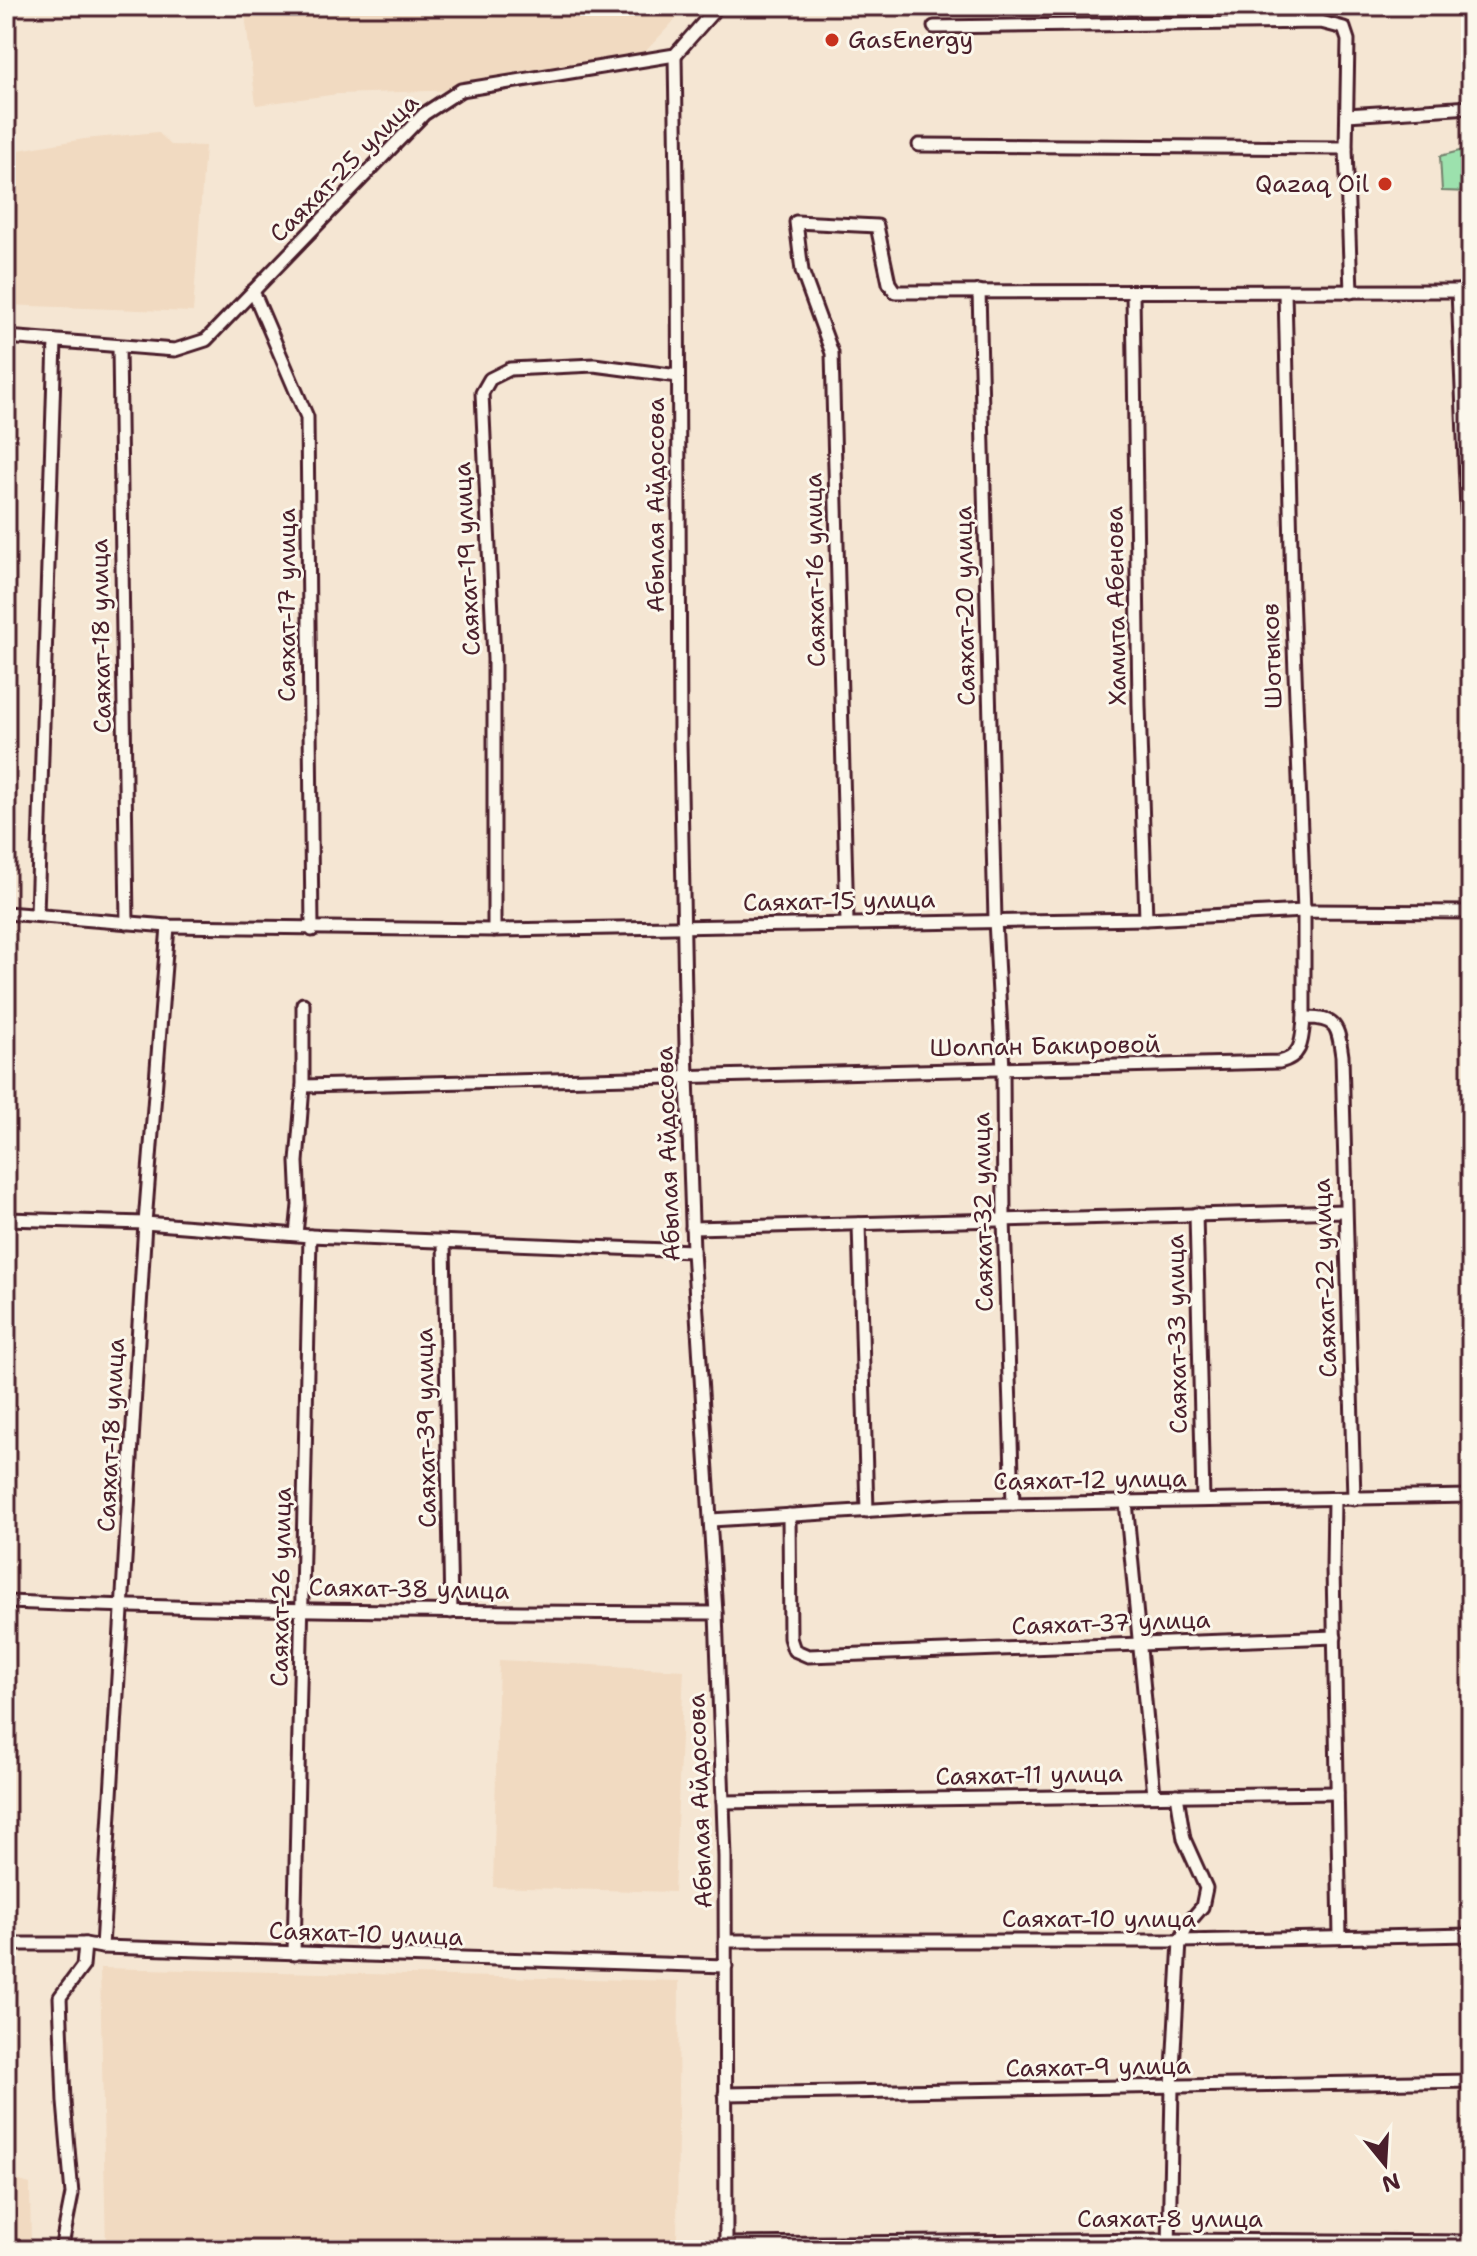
<svg xmlns="http://www.w3.org/2000/svg" width="1477" height="2256" font-family="'Shantell Sans',sans-serif">
<style>
.built{fill:#f1dac1}
.green{fill:#9ce1ad;stroke:#73806c;stroke-width:2}
.lines{fill:none;stroke-linecap:round;stroke-linejoin:round}
.street-casing{stroke:#4a1f2b;stroke-width:17}
.street{stroke:#fbf7ec;stroke-width:11}
.poi-dot{fill:#c8321e;stroke:#fbf7ec;stroke-width:3}
.labels{text-anchor:middle;stroke-width:6;stroke-linejoin:round;paint-order:stroke}
.poi-label{font-size:24px;fill:#4a1f2b;stroke:#fbf7ec;text-anchor:start}
.street-label{font-size:24px;fill:#4a1f2b;stroke:#fbf7ec}
</style>
<rect width="100%" height="100%" fill="#f5e6d3"/>
<filter id="ink" filterUnits="userSpaceOnUse"><feTurbulence type="fractalNoise" baseFrequency=".0125" numOctaves="2"/><feDisplacementMap in="SourceGraphic" scale="16" xChannelSelector="R" yChannelSelector="G"/><feConvolveMatrix kernelMatrix="1 2 1 2 8 2 1 2 1" color-interpolation-filters="sRGB"/></filter>
<g filter="url(#ink)">
<g class="built">
<polygon points="244,6 688,6 644,53 461,90 338,94 256,105"/>
<polygon points="158,132 171,145 205,146 193,312 6,305 6,152 84,139"/>
<polygon points="499,1660 684,1670 674,1892 493,1887"/>
<polygon points="100,1968 679,1981 677,2250 106,2250"/>
<polygon points="6,2177 30,2184 31,2250 6,2250"/>
</g>
<polygon class="green" points="1471,148 1471,192 1442,191 1440,156"/>
<g class="lines">
<g class="street-casing">
<g id="street">
<polyline points="934,27 1321,22 1344,28 1348,40 1346,148 1351,292"/>
<polyline points="675,55 678,250 680,740 686,1046 693,1251 716,1613 725,1857 726,2250"/>
<polyline points="1347,115 1471,107"/>
<polyline points="919,145 1346,148"/>
<polyline points="253,291 307,417 312,930"/>
<polyline points="979,291 995,920 1003,1069 1004,1219 1013,1504"/>
<polyline points="1458,291 1471,607"/>
<polyline points="1285,292 1292,593 1304,911 1304,1018"/>
<polyline points="1133,293 1139,705 1146,919"/>
<polyline points="6,337 175,350 206,340 424,114 461,90 675,55 718,6"/>
<polyline points="119,347 127,923"/>
<polyline points="6,913 168,926 494,930 1146,919 1304,911 1471,912"/>
<polyline points="37,915 55,341"/>
<polyline points="847,923 832,353 802,271 796,222 877,226 889,283 895,292 1471,291"/>
<polyline points="494,930 494,659 482,393 490,379 510,369 594,365 678,376"/>
<path d="M 303,1086 L 1279,1062 C 1303,1057 1302,1039 1304,1018 C 1337,1017 1338,1027 1342,1056 L 1354,1499"/>
<polyline points="1196,1214 1203,1500"/>
<polyline points="6,1219 145,1223 310,1236 294,1954"/>
<polyline points="859,1224 867,1511"/>
<polyline points="692,1228 1345,1211"/>
<polyline points="296,1234 299,1205 297,1162 303,1086 303,1004"/>
<polyline points="310,1236 693,1251"/>
<polyline points="444,1243 451,1612"/>
<polyline points="1334,1499 1333,1568 1340,1937"/>
<polyline points="1126,1502 1154,1795"/>
<polyline points="789,1515 790,1638 794,1650 808,1656 1335,1637"/>
<polyline points="711,1520 955,1505 1471,1496"/>
<path d="M 6,1602 C 242,1611 479,1612 716,1613"/>
<polyline points="723,1802 1337,1793"/>
<polyline points="726,1941 1180,1941 1471,1935"/>
<polyline points="6,1944 85,1944 102,1947 726,1966"/>
<polyline points="102,1947 145,1223 168,926"/>
<polyline points="725,2094 1471,2081"/>
<polyline points="726,2244 1169,2240 1471,2242"/>
<polyline points="61,2250 72,2194 64,2102 60,1997 83,1966 85,1944"/>
<polyline points="1169,2250 1172,2087 1180,1941 1189,1922 1202,1907 1206,1888 1184,1839 1177,1795"/>
</g>
</g>
<use href="#street" class="street"/>
</g>
</g>
<g class="poi-dot">
<circle cx="832" cy="40" r="8"/>
<circle cx="1385" cy="184" r="8"/>
</g>
<g class="labels">
<g class="poi-label">
<text x="848" y="48">GasEnergy</text>
<text x="1369" y="192" text-anchor="end">Qazaq Oil</text>
</g>
<g class="street-label">
<text transform="translate(344 168) rotate(-45)" y="8">Саяхат-25 улица</text>
<text transform="translate(656 505) rotate(-90)" y="8">Абылая Айдосова</text>
<text transform="translate(467 559) rotate(-93)" y="8">Саяхат-19 улица</text>
<text transform="translate(815 570) rotate(-91)" y="8">Саяхат-16 улица</text>
<text transform="translate(287 605) rotate(-90)" y="8">Саяхат-17 улица</text>
<text transform="translate(965 606) rotate(-91)" y="8">Саяхат-20 улица</text>
<text transform="translate(1116 606) rotate(-91)" y="8">Хамита Абенова</text>
<text transform="translate(101 636) rotate(-91)" y="8">Саяхат-18 улица</text>
<text transform="translate(1272 656) rotate(-92)" y="8">Шотыков</text>
<text transform="translate(839 901) rotate(-1)" y="8">Саяхат-15 улица</text>
<text transform="translate(1045 1046) rotate(-1)" y="8">Шолпан Бакировой</text>
<text transform="translate(668 1154) rotate(-92)" y="8">Абылая Айдосова</text>
<text transform="translate(983 1212) rotate(-91)" y="8">Саяхат-32 улица</text>
<text transform="translate(1325 1278) rotate(-92)" y="8">Саяхат-22 улица</text>
<text transform="translate(1177 1334) rotate(-91)" y="8">Саяхат-33 улица</text>
<text transform="translate(426 1428) rotate(-91)" y="8">Саяхат-39 улица</text>
<text transform="translate(111 1435) rotate(-87)" y="8">Саяхат-18 улица</text>
<text transform="translate(1090 1480) rotate(-1)" y="8">Саяхат-12 улица</text>
<text transform="translate(281 1587) rotate(-89)" y="8">Саяхат-26 улица</text>
<text transform="translate(409 1589) rotate(1)" y="8">Саяхат-38 улица</text>
<text transform="translate(1111 1623) rotate(-2)" y="8">Саяхат-37 улица</text>
<text transform="translate(1029 1775) rotate(-1)" y="8">Саяхат-11 улица</text>
<text transform="translate(700 1801) rotate(-92)" y="8">Абылая Айдосова</text>
<text x="1099" y="1927">Саяхат-10 улица</text>
<text transform="translate(366 1934) rotate(2)" y="8">Саяхат-10 улица</text>
<text transform="translate(1098 2067) rotate(-1)" y="8">Саяхат-9 улица</text>
<text x="1170" y="2227">Саяхат-8 улица</text>
</g>
</g>
<rect width="1477" height="2256" fill="none" stroke="#fbf7ec" stroke-width="32"/>
<rect x="16" y="16" width="1445" height="2224" fill="none" stroke="#4a1f2b" stroke-width="3" filter="url(#ink)"/>
<g transform="translate(1385 2164) rotate(162)" stroke="#fbf7ec" stroke-width="6" paint-order="stroke">
<path d="M0-6L14 30L0 20L-14 30Z" fill="#4a1f2b"/>
<text y="-12" font-size="22" font-weight="bold" text-anchor="middle" fill="#4a1f2b">N</text>
</g>
</svg>
